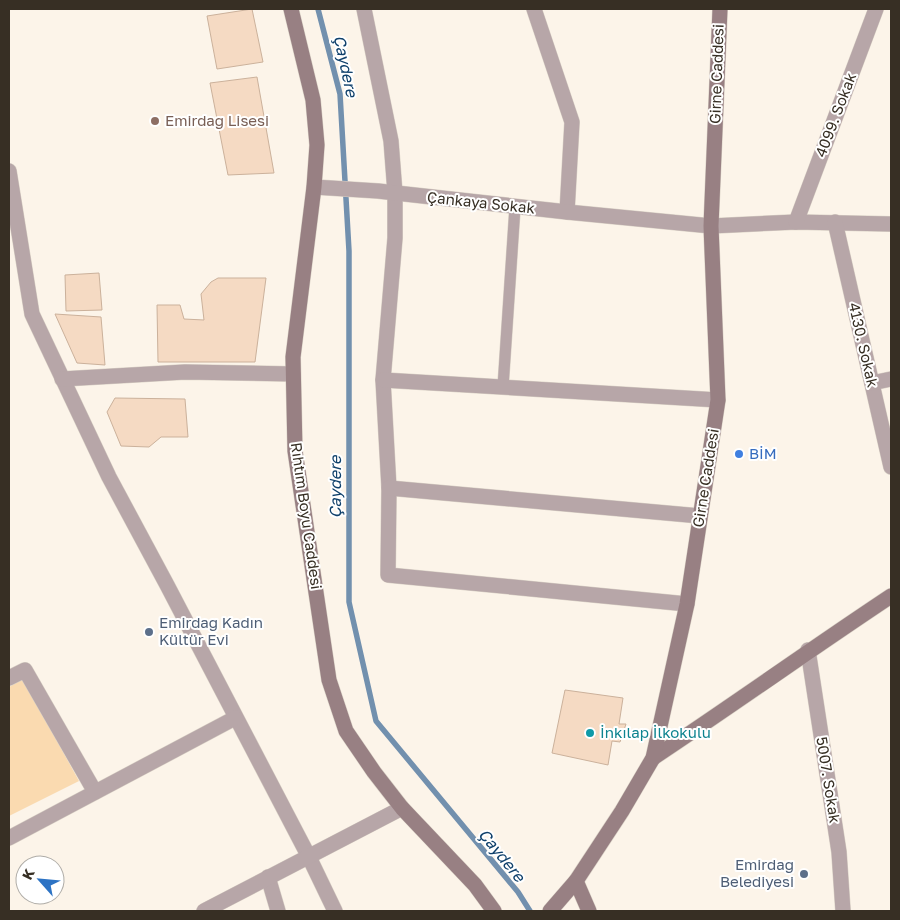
<svg xmlns="http://www.w3.org/2000/svg" width="900" height="920" font-family="'Golos Text',sans-serif">
<style>
.green{fill:#fadab0}
.lines{fill:none;stroke-linecap:round;stroke-linejoin:round}
.stream{stroke:#7290ae;stroke-width:5.5}
.building{fill:#f5dac3;stroke:#cbb19b}
.lane-casing{stroke:#d9d1c6;stroke-width:12}
.street-casing{stroke:#d9d1c6;stroke-width:16}
.secondary-casing{stroke:#d9d1c6;stroke-width:16}
.lane{stroke:#b7a6a8;stroke-width:11}
.street{stroke:#b7a6a8;stroke-width:15}
.secondary{stroke:#988083;stroke-width:15}
.education-dot{fill:#8d6e63;stroke:#fff;stroke-width:2}
.shop-dot{fill:#3f7fe0;stroke:#fff;stroke-width:2}
.service-dot{fill:#5c6f8a;stroke:#fff;stroke-width:2}
.culture-dot{fill:#0f9aa8;stroke:#fff;stroke-width:2}
.labels{text-anchor:middle;stroke-width:4;stroke-linejoin:round;paint-order:stroke}
.street-label{font-size:15px;fill:#372f24;stroke:#fff}
.education-label{font-size:15px;fill:#785e54;stroke:#fff;text-anchor:start}
.shop-label{font-size:15px;fill:#366cbe;stroke:#fff;text-anchor:start}
.service-label{font-size:15px;fill:#4e5e75;stroke:#fff;text-anchor:start}
.culture-label{font-size:15px;fill:#0d838f;stroke:#fff;text-anchor:start}
.water-label{font-size:16px;font-style:italic;fill:#0f406b;stroke:#fff}
</style>
<rect width="100%" height="100%" fill="#fcf4e9"/>
<polygon class="green" points="23,679 79,781 9,816 9,687"/>
<g class="lines">
<polyline class="stream" points="318,9 340,94 349,251 349,602 376,721 518,892 530,911"/>
</g>
<g class="building">
<polygon points="252,9 263,62 217,69 207,16"/>
<polygon points="257,77 274,173 228,175 210,83"/>
<polygon points="99,273 102,310 66,311 65,275"/>
<polygon points="218,278 266,278 255,362 158,362 157,305 180,305 184,319 204,320 201,294 211,282"/>
<polygon points="55,314 101,317 105,365 77,363"/>
<polygon points="115,398 185,399 188,437 161,437 149,447 121,446 107,412"/>
<polygon points="565,690 623,698 619,724 626,724 620,742 612,741 608,765 552,753"/>
</g>
<g class="lines">
<g class="lane-casing">
<polyline id="lane" points="503,387 515,207"/>
</g>
<g class="street-casing">
<g id="street">
<polyline points="364,9 391,141 395,193 395,238 383,380 389,488 388,575 687,604"/>
<polyline points="534,9 572,122 567,212"/>
<polyline points="9,171 32,314 109,477 167,585 309,857 335,911"/>
<polyline points="314,187 378,191 567,212 711,226 796,222 891,224"/>
<polyline points="796,222 876,9"/>
<polyline points="835,222 891,467"/>
<polyline points="62,379 185,372 293,374"/>
<polyline points="383,380 718,400"/>
<polyline points="872,383 891,379"/>
<polyline points="389,488 700,516"/>
<polyline points="808,650 839,852 843,911"/>
<polyline points="9,678 25,670 95,792"/>
<polyline points="9,838 235,718"/>
<polyline points="268,877 278,911"/>
<polyline points="204,911 402,808"/>
</g>
</g>
<g class="secondary-casing">
<g id="secondary">
<polyline points="291,9 313,100 317,145 314,187 293,357 295,451 329,680 346,731 374,772 402,808 475,885 494,911"/>
<path d="M 653,758 C 733,705 811,649 891,596"/>
<polyline points="576,881 589,911"/>
<polyline points="550,911 576,881 622,811 653,758 687,604 718,400 711,226 720,9"/>
</g>
</g>
<use href="#lane" class="lane"/>
<use href="#street" class="street"/>
<use href="#secondary" class="secondary"/>
</g>
<circle class="education-dot" cx="155" cy="121" r="5"/>
<circle class="shop-dot" cx="739" cy="454" r="5"/>
<g class="service-dot">
<circle cx="149" cy="632" r="5"/>
<circle cx="804" cy="874" r="5"/>
</g>
<circle class="culture-dot" cx="590" cy="733" r="5"/>
<g class="labels">
<g class="street-label">
<text transform="translate(717 74) rotate(-88)" y="5">Girne Caddesi</text>
<text transform="translate(836 115) rotate(-69)" y="5">4099. Sokak</text>
<text transform="translate(481 203) rotate(6)" y="5">Çankaya Sokak</text>
<text transform="translate(863 345) rotate(77)" y="5">4130. Sokak</text>
<text transform="translate(706 478) rotate(-81)" y="5">Girne Caddesi</text>
<text transform="translate(306 516) rotate(82)" y="5">Rıhtım Boyu Caddesi</text>
<text transform="translate(828 780) rotate(81)" y="5">5007. Sokak</text>
</g>
<g class="education-label">
<text x="165" y="126">Emirdağ Lisesi</text>
</g>
<g class="shop-label">
<text x="749" y="459">BİM</text>
</g>
<g class="service-label">
<text x="159" y="628">Emirdağ Kadın<tspan x="159" dy="17">Kültür Evi</tspan></text>
<text x="794" y="870" text-anchor="end">Emirdağ<tspan x="794" dy="17">Belediyesi</tspan></text>
</g>
<g class="culture-label">
<text x="600" y="738">İnkılap İlkokulu</text>
</g>
<g class="water-label">
<text transform="translate(346 66) rotate(78)" y="6">Çaydere</text>
<text transform="translate(335 487) rotate(-90)" y="6">Çaydere</text>
<text transform="translate(502 855) rotate(51)" y="6">Çaydere</text>
</g>
</g>
<rect width="900" height="920" fill="none" stroke="#372f24" stroke-width="20"/>
<g transform="translate(40 880) rotate(297)"><circle r="24" fill="#ffffff" stroke="#afaca7"/>
<path d="M0-4L9 19L0 12L-9 19Z" fill="#2d73c4"/>
<text y="-8" font-size="14" font-weight="bold" text-anchor="middle" fill="#372f24">K</text>
</g>
</svg>
